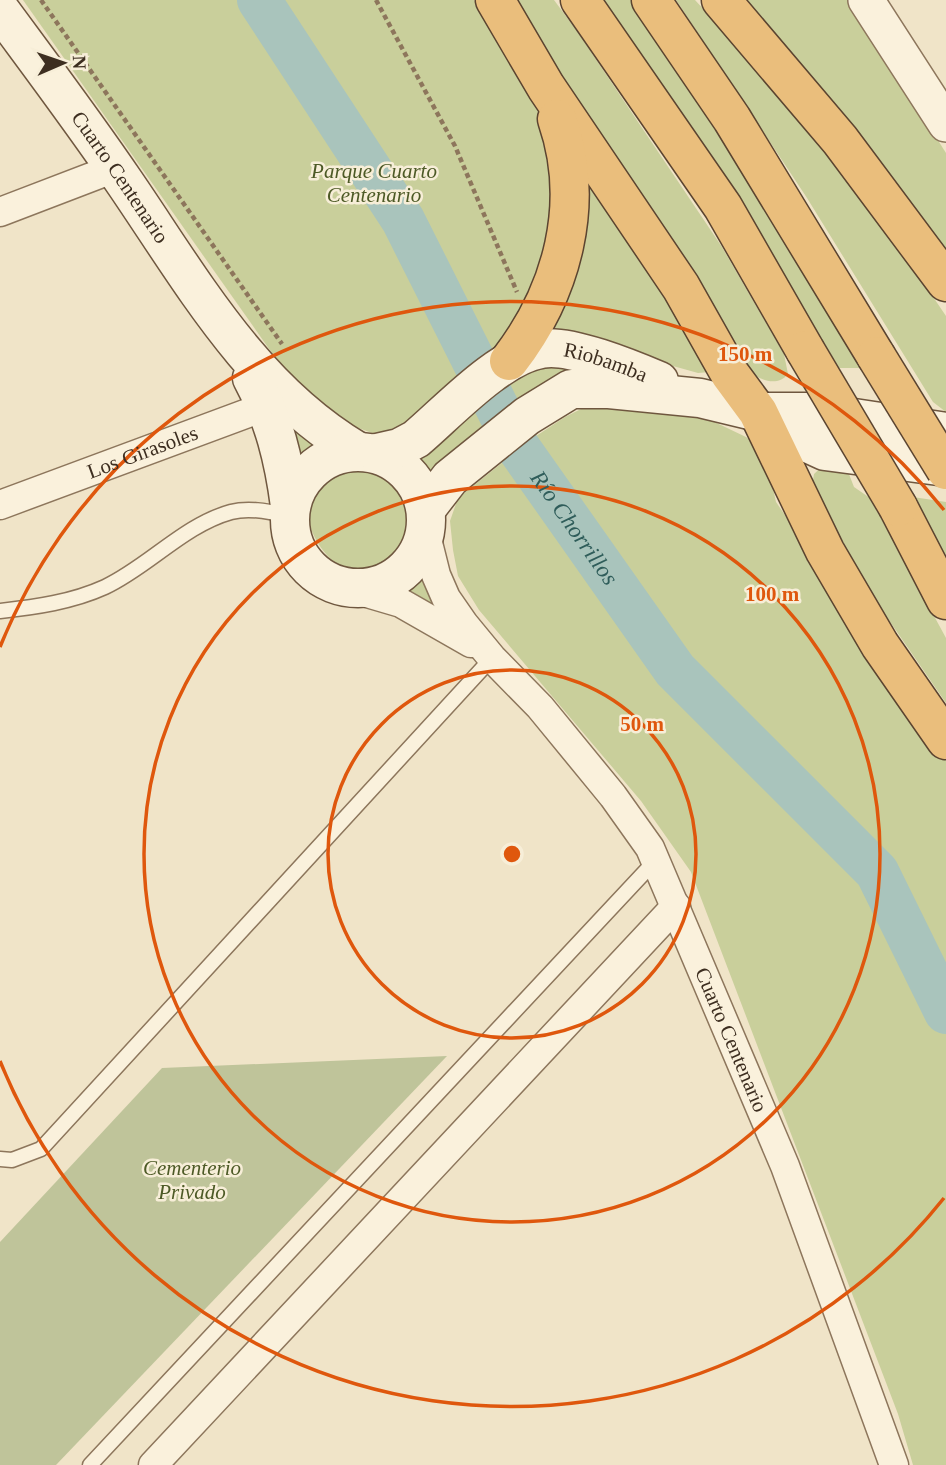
<svg xmlns="http://www.w3.org/2000/svg" width="946" height="1465" font-family="Georgia,serif">
<style>
.green{fill:#c9cf9b}
.cemetery{fill:#bfc49a}
.lines{fill:none;stroke-linecap:round;stroke-linejoin:round}
.river{stroke:#a9c4bc;stroke-width:44}
.service-casing{stroke:#8d765c;stroke-width:17}
.minor-casing{stroke:#8d765c;stroke-width:31}
.tertiary-casing{stroke:#8d765c;stroke-width:38}
.secondary-casing{stroke:#6f573f;stroke-width:41}
.trunk-casing{stroke:#5b4430;stroke-width:41}
.path{stroke:#8d765c;stroke-width:4.5;stroke-dasharray:5 3.5;stroke-linecap:butt}
.service{stroke:#faf1dc;stroke-width:14}
.minor{stroke:#faf1dc;stroke-width:28}
.tertiary{stroke:#faf1dc;stroke-width:35}
.secondary{stroke:#faf1dc;stroke-width:38}
.trunk{stroke:#eabe7c;stroke-width:38}
.trunk-bridge-casing{stroke:#5b4430;stroke-width:41;stroke-linecap:butt}
.trunk-bridge{stroke:#eabe7c;stroke-width:38}
.ring{fill:none;stroke:#df570d;stroke-width:3.5}
.labels{text-anchor:middle;stroke-width:5;stroke-linejoin:round;paint-order:stroke}
.park-label{font-size:21px;font-style:italic;fill:#4d5a26;stroke:#f7eed8}
.street-label{font-size:21px;fill:#3d2e20;stroke:#f7eed8}
.water-label{font-size:23px;font-style:italic;fill:#2f5d5a;stroke:#f7eed8}
.centre{fill:#df570d;stroke:#f7eed8;stroke-width:3.5}
.ring-label{font-size:21px;text-anchor:middle;font-weight:bold;fill:#df570d;stroke:#f7eed8;stroke-width:5;stroke-linejoin:round;paint-order:stroke}
</style>
<rect width="100%" height="100%" fill="#f0e4c8"/>
<g class="green">
<polygon points="23,0 474,0 547,121 553,235 514,334 409,427 380,436 329,417 291,380"/>
<path d="M 513,0 L 554,0 L 577,31 L 722,247 L 784,354 L 788,374 C 776,388 760,379 747,371 Z"/>
<polygon points="600,0 633,0 666,48 867,368 836,368"/>
<polygon points="676,0 695,0 778,90 908,260 946,316 946,412 933,402 807,198"/>
<polygon points="740,0 849,0 946,153 946,256"/>
<polygon points="584,162 710,372 698,373 580,340 538,339"/>
<polygon points="536,365 581,365 428,479 409,460 507,379"/>
<polygon points="614,404 704,417 746,437 765,452 776,502 818,563 893,690 946,761 946,1465 913,1465 898,1414 691,872 641,801 479,610 458,576 453,550 450,521 458,498 533,438 565,417 585,407"/>
<polygon points="281,408 330,448 298,459"/>
<polygon points="826,463 845,464 854,487 870,498 946,638 946,703 866,587 812,486 814,474"/>
<path d="M 349,465 C 394,467 427,516 396,556 C 346,623 253,484 349,465 Z"/>
<polygon points="913,497 946,502 946,556"/>
<polygon points="423,576 448,619 404,591"/>
</g>
<polygon class="cemetery" points="447,1056 56,1465 0,1465 0,1242 162,1068"/>
<g class="lines">
<path class="river" id="s1" d="M 259,0 L 403,220 L 515,443 L 675,670 L 877,872 L 946,1012"/>
<g class="service-casing">
<g id="service">
<path d="M 0,611 C 36,607 72,602 105,587 C 148,567 184,525 231,512 C 250,507 270,512 290,516"/>
<polyline points="0,1159 12,1160 41,1149 492,658"/>
<polyline points="90,1465 656,860"/>
</g>
</g>
<g class="minor-casing">
<g id="minor">
<polyline points="0,212 115,168"/>
<path id="s2" d="M 0,505 L 283,400"/>
<path id="s3" d="M 425,531 L 436,575 L 446,598 L 464,624 L 492,658 L 540,707 L 613,796 L 650,848 L 785,1166 L 894,1465"/>
<polyline points="350,588 401,603 471,643"/>
<polyline points="153,1465 676,906"/>
</g>
</g>
<g class="tertiary-casing">
<polyline id="tertiary" points="866,0 946,124"/>
</g>
<g class="secondary-casing">
<g id="secondary">
<path id="s4" d="M 0,10 C 42,67 85,124 125,183 C 192,281 252,389 357,451"/>
<path d="M 252,378 C 274,419 284,460 290,506"/>
<polyline points="758,412 788,434 825,451 946,467"/>
<circle cx="358" cy="520" r="68"/>
<path id="s5" d="M 377,453 L 399,448 L 416,439 C 448,412 499,356 541,349 C 568,343 633,370 659,381"/>
<polyline points="426,509 450,478 527,416 571,389 609,389 700,398 758,412 814,412 946,432"/>
</g>
</g>
<g class="trunk-casing">
<g id="trunk">
<polyline points="495,0 546,87 681,287 730,374 758,412 825,551 880,645 946,740"/>
<polyline points="580,0 723,207 805,350"/>
<polyline points="651,0 732,119 876,356"/>
<polyline points="721,0 840,140 946,282"/>
<path d="M 509,361 C 563,291 586,203 557,119"/>
<polyline points="898,507 946,600"/>
</g>
</g>
<g class="path">
<polyline points="41,0 282,344"/>
<polyline points="376,0 455,146 517,292"/>
</g>
<use href="#service" class="service"/>
<use href="#minor" class="minor"/>
<use href="#tertiary" class="tertiary"/>
<use href="#secondary" class="secondary"/>
<use href="#trunk" class="trunk"/>
<g class="trunk-bridge-casing">
<g id="trunk-bridge">
<polyline points="805,350 898,507"/>
<polyline points="876,356 946,470"/>
</g>
</g>
<use href="#trunk-bridge" class="trunk-bridge"/>
</g>
<g class="ring">
<circle cx="512" cy="854" r="184"/>
<circle cx="512" cy="854" r="368"/>
<path d="M944 1198A552 552 0 0 1 0 1061M0 647A552 552 0 0 1 944 510"/>
</g>
<g class="labels">
<g class="park-label">
<text x="374" y="178">Parque Cuarto<tspan x="374" dy="24">Centenario</tspan></text>
<text x="192" y="1175">Cementerio<tspan x="192" dy="24">Privado</tspan></text>
</g>
<g class="street-label">
<text dy="7" stroke="none"><textPath href="#s4" startOffset="206">Cuarto Centenario</textPath></text>
<text dy="7" stroke="none"><textPath href="#s5" startOffset="264">Riobamba</textPath></text>
<text dy="7" stroke="none"><textPath href="#s2" startOffset="152">Los Girasoles</textPath></text>
<text dy="7" stroke="none"><textPath href="#s3" startOffset="602">Cuarto Centenario</textPath></text>
</g>
<g class="water-label">
<text dy="8" stroke="none"><textPath href="#s1" startOffset="616">Río Chorrillos</textPath></text>
</g>
</g>
<circle cx="512" cy="854" r="10" class="centre"/>
<g class="ring-label">
<text x="745" y="361">150 m</text>
<text x="772" y="601">100 m</text>
<text x="642" y="731">50 m</text>
</g>
<g transform="translate(63 63) rotate(88)" stroke="#f7eed8" stroke-width="5" paint-order="stroke">
<path d="M0-5L12 26L0 18L-12 26Z" fill="#3d2e20"/>
<text y="-10" font-size="19" font-weight="bold" text-anchor="middle" fill="#3d2e20">N</text>
</g>
</svg>
